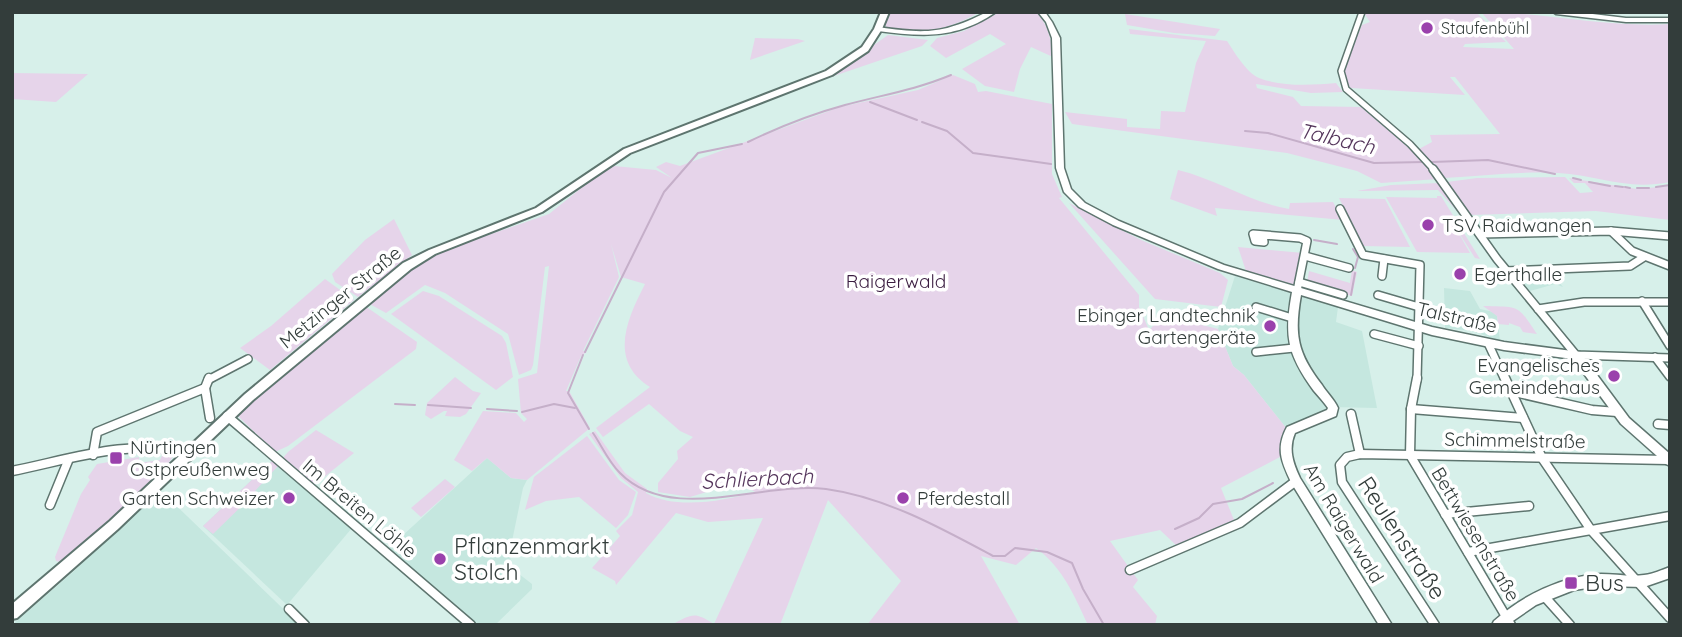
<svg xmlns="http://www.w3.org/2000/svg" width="1682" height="637" font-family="Quicksand,sans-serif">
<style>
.built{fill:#c5e7df}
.green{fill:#e6d4ea}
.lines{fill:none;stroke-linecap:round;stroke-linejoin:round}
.stream{stroke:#c5afc9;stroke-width:2}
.street-far2-casing{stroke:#5e756f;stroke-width:8}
.street-far1-casing{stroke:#5e756f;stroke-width:10}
.street-casing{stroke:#5e756f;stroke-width:11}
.secondary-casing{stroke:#5e756f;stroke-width:3}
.primary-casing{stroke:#5e756f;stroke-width:4}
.street-far2{stroke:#fff;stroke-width:5}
.street-far1{stroke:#fff;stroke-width:7}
.street{stroke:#fff;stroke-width:8}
.secondary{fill:#fff;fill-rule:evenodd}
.primary{fill:#fff;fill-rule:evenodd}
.poi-dot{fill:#9a41ac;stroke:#fff;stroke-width:2.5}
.labels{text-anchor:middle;stroke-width:7;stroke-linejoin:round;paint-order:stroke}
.far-poi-label{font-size:16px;fill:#333d3b;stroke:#fff;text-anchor:start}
.poi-label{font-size:19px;fill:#333d3b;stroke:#fff;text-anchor:start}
.park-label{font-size:19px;fill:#3b1d41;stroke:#fff}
.street-label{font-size:19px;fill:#333d3b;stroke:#fff}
.water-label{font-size:21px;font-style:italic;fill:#55365c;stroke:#fff}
.near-street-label{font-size:23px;fill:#333d3b;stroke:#fff}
.near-poi-label{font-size:23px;fill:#333d3b;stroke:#fff;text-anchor:start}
</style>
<rect width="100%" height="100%" fill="#d7f0ea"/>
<g class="built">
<polygon points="1551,272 1563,287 1555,284 1530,291 1524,287 1514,274"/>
<polygon points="1235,276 1338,307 1336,322 1362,331 1377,408 1330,407 1329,410 1287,429 1244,375 1233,366 1218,329"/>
<polygon points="1444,288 1470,291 1480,309 1494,312 1497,316 1500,341 1472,331 1445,328"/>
<polygon points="487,458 511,478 527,480 523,488 511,546 510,567 532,584 532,589 495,625 477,625 389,548"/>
<polygon points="272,461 352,528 287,605 203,526"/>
<polygon points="160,490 300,625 12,625 73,572"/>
</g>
<g class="green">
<path d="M 889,12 L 980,12 C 950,29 921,36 888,28 L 885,25 Z"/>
<path d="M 1000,12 L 1036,12 C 1049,26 1051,39 1053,57 L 1031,47 L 1020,69 L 1014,92 L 985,86 L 962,69 L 1006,44 L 990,34 L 946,58 L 930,46 L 937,38 L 964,31 Z"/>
<path d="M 1476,12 L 1506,42 L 1465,44 L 1463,47 L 1514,49 L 1481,12 C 1544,12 1607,28 1670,24 L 1670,182 C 1626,191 1599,175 1558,173 C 1521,171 1481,176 1444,178 L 1419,149 L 1432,142 L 1430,135 L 1500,134 L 1455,77 L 1450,77 L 1465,95 L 1351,88 L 1343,80 L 1342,72 L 1362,25 L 1370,22 L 1364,13 Z"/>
<polygon points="1125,14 1220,29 1215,36 1174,33 1127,25"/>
<path d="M 1129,29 L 1227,41 C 1235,53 1246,72 1259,78 C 1282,87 1312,85 1336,83 L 1343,92 L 1311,93 L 1256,84 L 1257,88 L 1293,97 L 1301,106 L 1361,107 L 1417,155 L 1438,179 L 1381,183 L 1357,171 L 1287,153 L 1072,124 L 1065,112 L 1127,119 L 1127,127 L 1160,129 L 1161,111 L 1185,112 L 1196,63 L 1206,41 L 1130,34 Z"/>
<polygon points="888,35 928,40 922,46 828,78"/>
<polygon points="755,38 798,39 805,41 750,60"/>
<polygon points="12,73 88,74 56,102 12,99"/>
<path d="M 953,75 L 975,84 L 978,92 L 986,91 L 1052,104 L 1052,174 L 1062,197 L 1059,198 L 1139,295 L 1139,307 L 1149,330 L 1158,321 L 1198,324 L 1218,329 L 1233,366 L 1244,375 L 1287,429 L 1281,438 L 1280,457 L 1221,488 L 1234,520 L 1178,547 L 1160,530 L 1110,541 L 1138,580 L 1133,587 L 1157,616 L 1155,625 L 1088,625 C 1074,595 1063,568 1036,548 L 1016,565 L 981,556 L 1020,625 L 867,625 L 901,581 L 828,500 L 780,625 L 671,625 C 692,614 694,611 714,624 L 763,518 L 708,522 L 676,513 L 616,585 L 615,581 L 592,568 L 620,536 L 616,531 L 632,515 L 638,492 L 621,478 L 589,434 L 595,431 L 625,473 L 647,489 L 646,493 C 676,510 723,501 755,492 L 740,482 L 690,497 L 658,492 L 658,483 L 678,459 L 677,451 L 693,437 L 680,431 L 649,404 L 603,437 L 596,428 L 650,387 C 608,361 627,319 645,284 L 621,277 L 611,244 L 619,277 L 583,351 L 587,352 L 581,356 L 566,391 L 569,391 L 590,428 L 527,480 L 511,478 L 487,458 L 472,471 L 454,460 L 483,411 L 516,413 L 524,422 L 527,419 L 521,413 L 518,379 L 537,373 L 549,266 L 545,267 L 533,365 L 531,370 L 519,375 L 508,334 L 445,293 L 425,285 L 386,313 L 366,302 L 413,267 L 439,252 L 549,214 L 590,181 L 614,166 L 656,170 L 672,178 L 656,167 L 666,162 L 680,166 L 840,107 L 918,90 Z"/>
<path d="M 1178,170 C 1216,179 1249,202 1289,209 L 1290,203 L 1333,202 L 1343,220 L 1215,208 L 1217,216 L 1170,199 Z"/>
<polygon points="1565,177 1580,193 1593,192 1585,183 1574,183 1569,178 1637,189 1670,186 1670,220 1596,211 1470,215 1447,182 1477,178"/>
<polygon points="1439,183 1474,230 1438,190 1357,191 1391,185"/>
<polygon points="1437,196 1441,196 1480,259 1475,258 1454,225 1470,253 1417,252 1386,197 1437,198"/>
<polygon points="1339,198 1385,199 1410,247 1363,246"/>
<polygon points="1069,203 1141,240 1220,273 1228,280 1221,307 1155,299"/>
<polygon points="394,219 412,255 358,297 335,282 332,274 365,240"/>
<polygon points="1238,247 1303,253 1296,285 1246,271"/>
<polygon points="1352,270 1357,272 1352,296 1307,283 1309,271 1350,283"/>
<polygon points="325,279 354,300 270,370 240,348 271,326"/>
<polygon points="423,291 439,296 502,336 506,343 513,377 496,390 391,314"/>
<polygon points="365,306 417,342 416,349 288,446 275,452 237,415 275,380"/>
<path d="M 1483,306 C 1520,307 1517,304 1537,334 L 1523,332 L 1520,327 L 1509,323 L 1509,325 L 1498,324 L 1497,316 Z"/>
<polygon points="455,377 473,391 481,393 466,414 460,417 445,416 447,411 444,411 431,419 425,415 427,403"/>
<polygon points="316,430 354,453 313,486 282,459 288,452"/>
<polygon points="587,436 619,480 636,492 628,515 616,528 579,497 546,501 525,510 534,477"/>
<polygon points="165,449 172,451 174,455 163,471 64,563 56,561 55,557 81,494 90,480 88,477 97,464 139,457 139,463 160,460"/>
<polygon points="272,461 278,466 255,491 259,493 255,497 251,497 213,534 203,526"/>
<polygon points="445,479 455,487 421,517 411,508"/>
</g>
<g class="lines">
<g class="stream">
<polyline points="870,102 917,120"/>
<polyline points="922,122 947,131 973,153 1051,164"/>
<polyline points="1245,131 1268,133 1374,163 1424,162"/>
<path d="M 748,142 C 779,127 812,114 845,105 C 882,95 915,90 951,75"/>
<polyline points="1432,162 1488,160 1555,174"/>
<polyline points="1573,178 1581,180"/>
<polyline points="1589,182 1610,186"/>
<polyline points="1615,186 1623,187"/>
<polyline points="1625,187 1630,188"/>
<polyline points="1656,187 1670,185"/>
<polyline points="1637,188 1649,188"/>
<polyline points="1314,240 1337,244"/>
<polyline points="1353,249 1358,257 1355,268"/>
<polyline points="1351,295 1355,273"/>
<polyline points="585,352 664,192 698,153 742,144"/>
<polyline points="583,355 568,393 589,429"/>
<polyline points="395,404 415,405"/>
<polyline points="428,405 471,408"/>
<polyline points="487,409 517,411"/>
<polyline points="522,412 554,404 575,408"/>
<path d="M 593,433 C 602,446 608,461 620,473 C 671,525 762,481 826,489 C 885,497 941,528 993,556 L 1005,556 L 1015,548 L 1047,552 L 1072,563 L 1083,589 L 1104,625"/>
<polyline points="1175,529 1199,518 1213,504 1242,499 1273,483"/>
</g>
<g class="street-far2-casing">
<polyline id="street-far2" points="1362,12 1341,71 1346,89 1410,144 1435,171"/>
</g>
<g class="street-far1-casing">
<g id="street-far1">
<polyline points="1433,169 1497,259 1576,355 1670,358"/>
<polyline points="1340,209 1363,255 1420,265 1417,380"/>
<polyline points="1611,231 1632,251 1670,266"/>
<polyline points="1480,234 1611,231 1670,236"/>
<polyline points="1263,235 1264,242 1255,241 1253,234 1300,238 1307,241 1297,291"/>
<polyline points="1305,256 1349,268"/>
<polyline points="1506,271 1630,266 1644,257"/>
<polyline points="1382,276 1384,259"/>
<polyline points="1299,282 1343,295"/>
<polyline points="1378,295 1419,307"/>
<polyline points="1642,301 1670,346"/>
<polyline points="1256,307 1292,318"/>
<polyline points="1538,309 1584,302 1670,302"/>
<polyline points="1374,334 1419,346"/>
<polyline points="1488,343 1505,380"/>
<polyline points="1256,352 1294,348"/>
<polyline points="1655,357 1670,377"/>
<polyline points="208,380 248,359"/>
</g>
</g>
<g class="street-casing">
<g id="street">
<polyline points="1417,378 1411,409 1410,455 1511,625"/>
<polyline points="1505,378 1542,458 1591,530 1670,618"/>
<polyline points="205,388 209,378"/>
<polyline points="1510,391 1592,410 1617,412"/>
<polyline points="1411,409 1523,418"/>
<polyline points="1351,414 1360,454"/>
<polyline points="227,416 471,625"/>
<polyline points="1658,424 1670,425"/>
<polyline points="93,455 97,432 205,388 210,418"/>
<path d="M 12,471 C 68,460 130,438 187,453"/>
<polyline points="50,505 68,461"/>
<polyline points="1445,514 1529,506"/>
<polyline points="1468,552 1670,516"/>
<polyline points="1130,570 1240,523 1296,481"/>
<polyline points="1544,596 1570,625"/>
<polyline points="289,609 305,625"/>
<polyline points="1435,625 1342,482 1340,465 1347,457 1360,454 1668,460"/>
</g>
</g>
<g class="secondary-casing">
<g id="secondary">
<path d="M 987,12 L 996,12 C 957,39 923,37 878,31 L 875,29 L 878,27 C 926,34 943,34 987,12 Z"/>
<path d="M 1038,12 L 1045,12 L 1052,22 L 1060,38 L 1064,168 L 1071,189 L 1085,203 L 1119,221 L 1224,265 L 1432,327 L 1504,342 L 1580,352 L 1629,418 L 1670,454 L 1670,466 L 1666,464 L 1621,424 L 1573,359 L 1504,350 L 1432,335 L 1301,295 C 1294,334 1297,353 1322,385 C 1327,393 1334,399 1338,408 L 1336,416 L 1295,433 C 1288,449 1293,463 1300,478 L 1392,625 L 1379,625 L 1292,484 C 1282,463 1275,449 1287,427 L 1327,410 L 1328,408 C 1324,402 1319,397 1314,391 C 1287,354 1284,336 1292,292 L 1218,269 L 1113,225 L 1079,207 L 1064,192 L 1056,168 L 1052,38 L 1046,22 Z"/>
<polygon points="1553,12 1576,12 1626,18 1670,18 1670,22 1626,22 1556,14"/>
<path d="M 1670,567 L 1670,578 L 1644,587 L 1601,586 L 1574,590 L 1536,605 L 1507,625 L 1492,625 L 1494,621 C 1523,595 1562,576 1601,574 C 1616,574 1630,577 1644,575 C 1654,574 1661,570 1670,567 Z"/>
</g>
</g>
<g class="primary-casing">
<polygon id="primary" points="881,12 889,12 882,29 868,51 832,75 630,153 542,212 435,254 411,269 253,400 118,529 17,618 12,619 12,604 110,521 245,394 403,263 429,250 536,208 624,149 826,71 862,47 874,29"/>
</g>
<use href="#street-far2" class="street-far2"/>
<use href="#street-far1" class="street-far1"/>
<use href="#street" class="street"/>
<use href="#secondary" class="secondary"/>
<use href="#primary" class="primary"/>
</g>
<g class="poi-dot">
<circle cx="1427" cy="28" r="7"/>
<circle cx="1428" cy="225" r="7"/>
<circle cx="1460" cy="274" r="7"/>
<circle cx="1270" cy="326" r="7"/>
<circle cx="1614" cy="376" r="7"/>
<rect x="109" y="451" width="14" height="14" rx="3.5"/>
<circle cx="289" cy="498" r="7"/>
<circle cx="903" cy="498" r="7"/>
<circle cx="440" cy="559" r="7"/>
<rect x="1564" y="576" width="14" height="14" rx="3.5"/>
</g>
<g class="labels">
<g class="far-poi-label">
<text x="1441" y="34">Staufenbühl</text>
</g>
<g class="poi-label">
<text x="1442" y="232">TSV Raidwangen</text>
<text x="1474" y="281">Egerthalle</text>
<text x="1256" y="322" text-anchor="end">Ebinger Landtechnik<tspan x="1256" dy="22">Gartengeräte</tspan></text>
<text x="1600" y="372" text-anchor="end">Evangelisches<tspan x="1600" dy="22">Gemeindehaus</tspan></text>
<text x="130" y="454">Nürtingen<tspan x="130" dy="22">Ostpreußenweg</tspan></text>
<text x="275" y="505" text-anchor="end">Garten Schweizer</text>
<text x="917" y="505">Pferdestall</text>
</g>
<g class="park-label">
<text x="896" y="288">Raigerwald</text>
</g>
<g class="street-label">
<text transform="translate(340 297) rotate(-39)" y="7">Metzinger Straße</text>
<text transform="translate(1457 317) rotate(13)" y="7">Talstraße</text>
<text transform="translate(1515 440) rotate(1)" y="7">Schimmelstraße</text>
<text transform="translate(360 508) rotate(40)" y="7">Im Breiten Löhle</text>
<text transform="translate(1344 523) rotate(59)" y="7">Am Raigerwald</text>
<text transform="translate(1476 534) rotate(59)" y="7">Bettwiesenstraße</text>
</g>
<g class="water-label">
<text transform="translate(1337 139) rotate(13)" y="7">Talbach</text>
<text transform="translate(757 479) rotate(-3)" y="7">Schlierbach</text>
</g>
<g class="near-street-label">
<text transform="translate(1402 538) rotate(57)" y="8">Reulenstraße</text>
</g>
<g class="near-poi-label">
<text x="454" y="554">Pflanzenmarkt<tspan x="454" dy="26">Stolch</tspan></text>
<text x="1585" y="591">Bus</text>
</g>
</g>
<rect width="1682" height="637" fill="none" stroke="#333d3b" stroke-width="28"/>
</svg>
